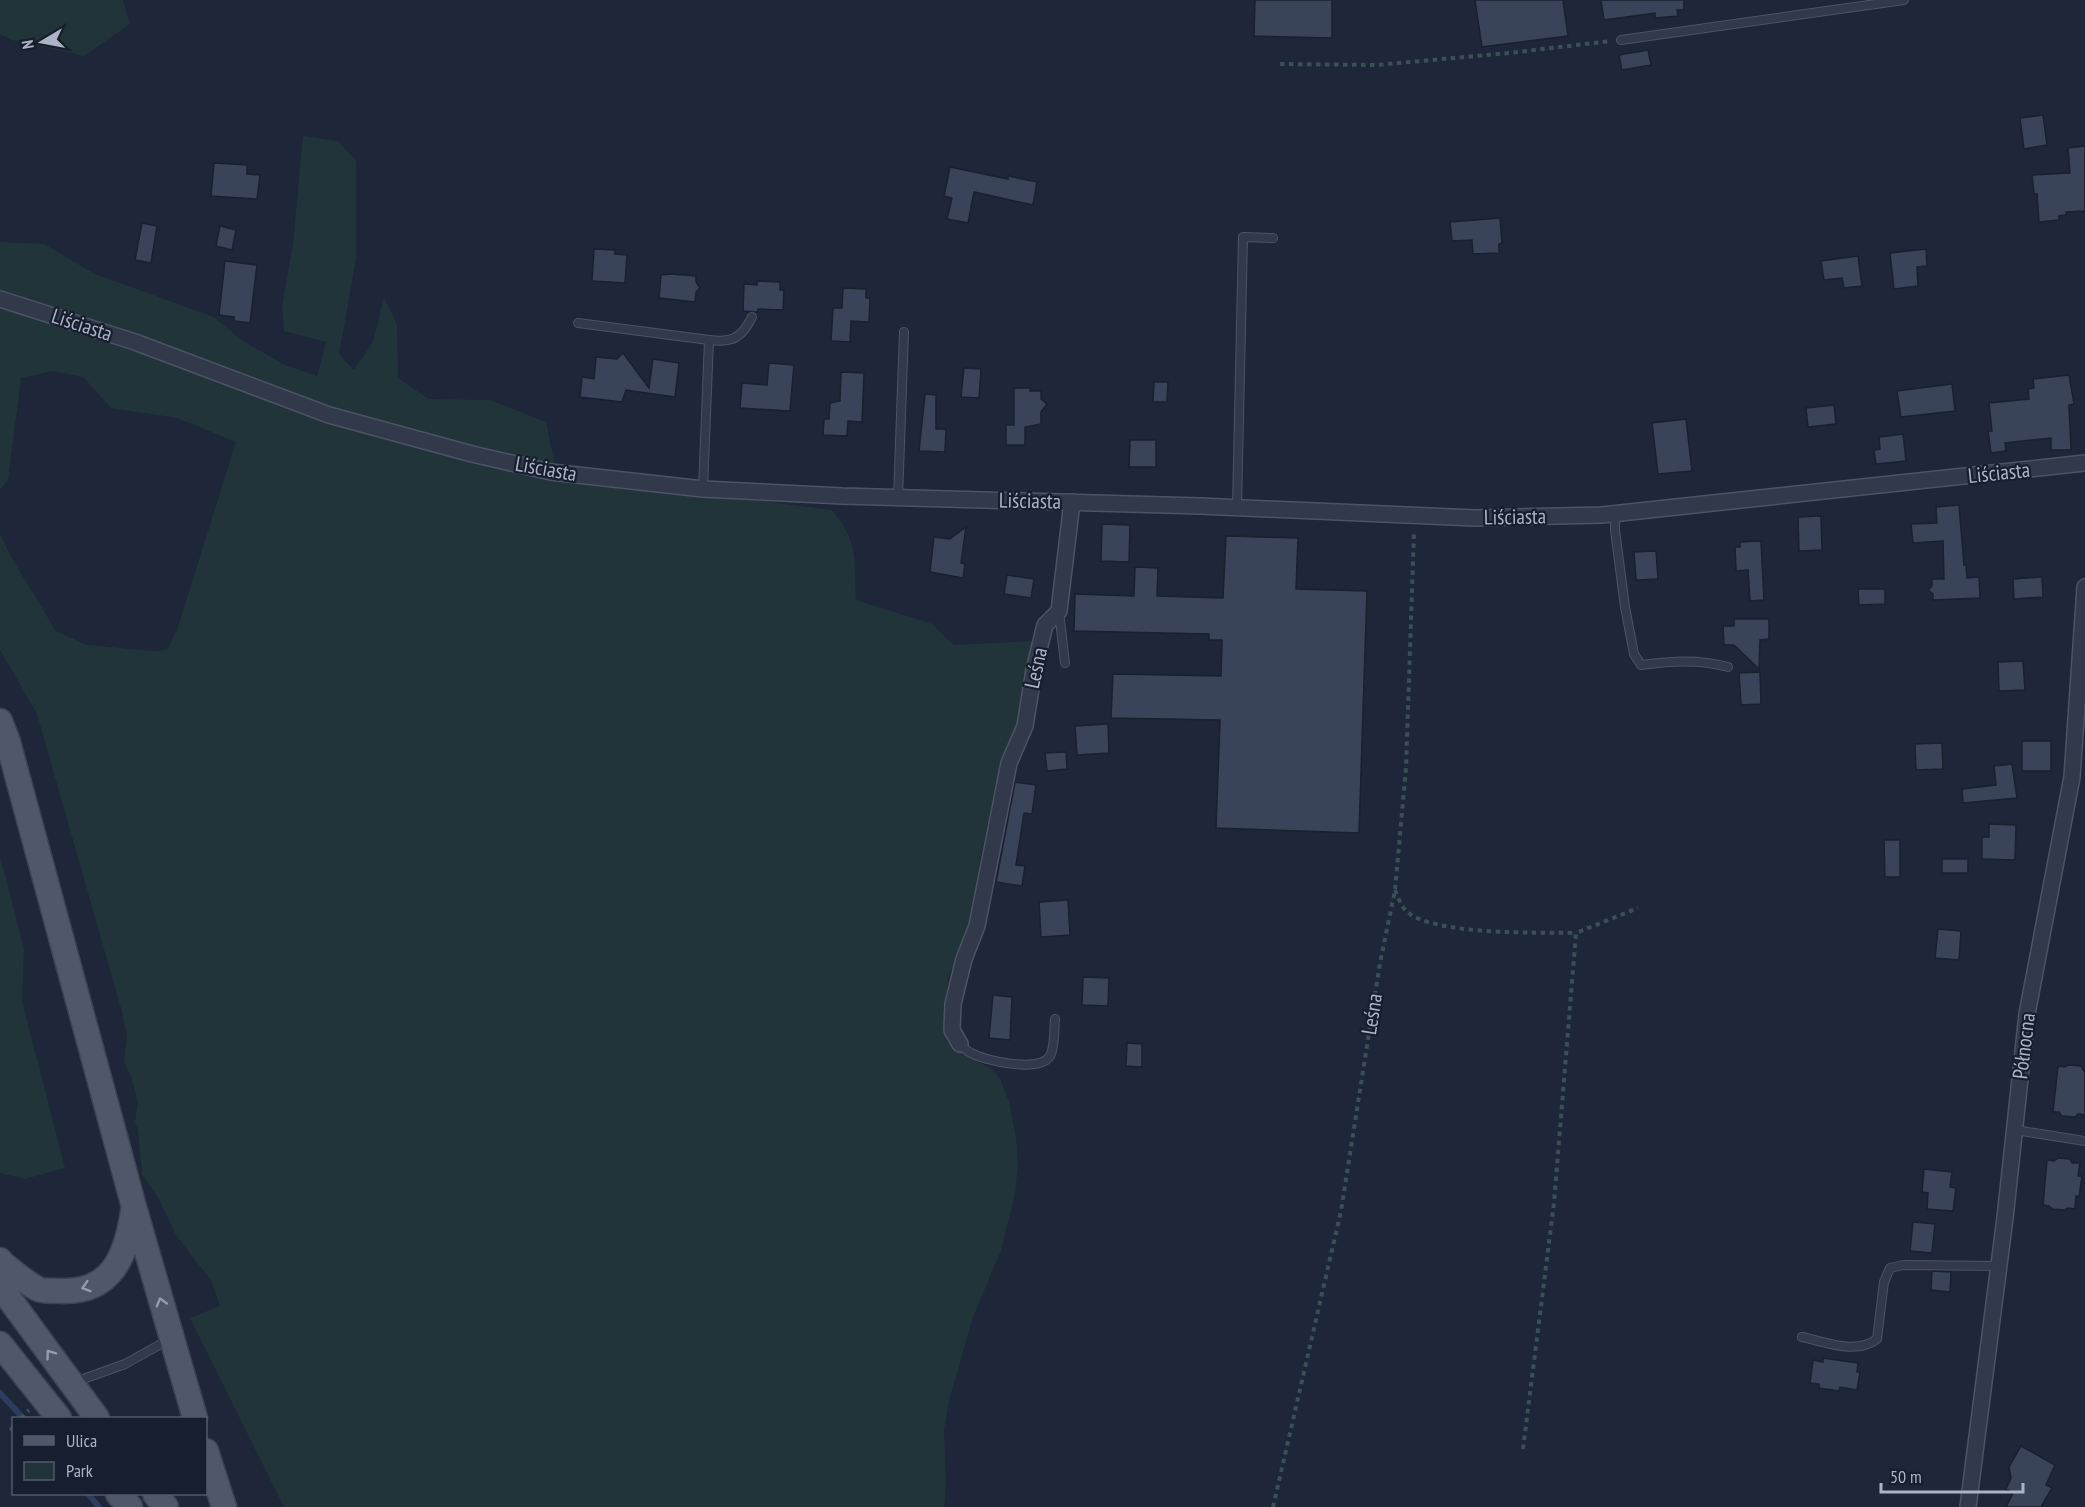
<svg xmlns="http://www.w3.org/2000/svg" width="2085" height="1507" font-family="'PT Sans Narrow',sans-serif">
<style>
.green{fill:#20343a}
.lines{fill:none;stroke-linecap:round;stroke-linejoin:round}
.stream{stroke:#2d3d60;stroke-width:6}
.building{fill:#39445a;stroke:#192030;stroke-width:1.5}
.service-casing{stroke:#4c5365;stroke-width:10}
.minor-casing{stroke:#4c5365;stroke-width:18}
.primary-casing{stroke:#3b4253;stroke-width:27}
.path{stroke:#3a5055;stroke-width:4;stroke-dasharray:4.5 4.5;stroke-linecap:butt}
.service{stroke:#32394a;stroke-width:8}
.minor{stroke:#32394a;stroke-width:15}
.primary{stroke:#4f576a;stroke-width:24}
.oneway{stroke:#959cb0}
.labels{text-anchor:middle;stroke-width:4.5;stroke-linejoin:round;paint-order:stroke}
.street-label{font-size:21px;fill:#acb3c7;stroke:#171e2e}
</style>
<rect width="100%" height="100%" fill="#1e2639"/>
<g class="green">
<polygon points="0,0 123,0 130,24 84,56 12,40 0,34"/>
<path d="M 303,136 L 338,141 L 356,161 L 356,259 L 339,354 L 354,370 L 373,342 L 384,297 L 397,324 L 398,378 L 429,399 L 490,400 L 546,422 L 557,475 L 832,510 C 859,543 854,560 856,600 L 932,624 L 954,645 L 1034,641 L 1025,700 L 1015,739 L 1000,771 L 981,853 L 971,925 L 948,978 L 946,1003 L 955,1043 L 967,1057 L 991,1068 L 1000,1078 L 1009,1102 L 1016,1138 L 1018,1164 L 1015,1194 L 1001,1250 L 972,1320 L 949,1401 L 944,1430 L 946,1486 L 944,1507 L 284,1507 L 190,1318 L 220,1306 L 211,1281 L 176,1235 L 158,1197 L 142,1175 L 138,1130 L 135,1122 L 138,1103 L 132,1079 L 124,1062 L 127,1036 L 122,1012 L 37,714 L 0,650 L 0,534 L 10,555 L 56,631 L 87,645 L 154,651 L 167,650 L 177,630 L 236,442 L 177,418 L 111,408 L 83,377 L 53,371 L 21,378 L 8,480 L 0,490 L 0,242 L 44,244 L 95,274 L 214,317 L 243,341 L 285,365 L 317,376 L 326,342 L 284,331 L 282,306 L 293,244 Z"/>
<polygon points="0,856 24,949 22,1001 65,1168 25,1179 0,1173"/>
</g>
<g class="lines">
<g class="stream">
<polyline points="0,1393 23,1418"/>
<polyline points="88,1494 99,1507"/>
</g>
</g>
<g class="building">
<polygon points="1255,0 1332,0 1332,38 1254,36"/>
<polygon points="1475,0 1563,0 1568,36 1482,47"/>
<polygon points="1601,0 1684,0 1684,10 1677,10 1678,16 1655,18 1655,13 1604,20"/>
<polygon points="1648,50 1651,65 1622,70 1619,55"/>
<polygon points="2043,115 2047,145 2024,149 2020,118"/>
<polygon points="2085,146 2085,211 2066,212 2066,215 2059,216 2059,220 2039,222 2037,194 2034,194 2032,175 2070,173 2068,148"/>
<polygon points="214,163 247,165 247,174 260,175 257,199 211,196"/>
<polygon points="950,167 1008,179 1008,176 1037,182 1033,205 974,192 968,223 947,219 952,198 944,196"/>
<polygon points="1500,218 1502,243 1499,244 1499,253 1473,254 1472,240 1452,241 1450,222"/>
<polygon points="142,223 157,226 151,263 135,260"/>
<polygon points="220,226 236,230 232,250 216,246"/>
<polygon points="594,249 615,250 615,254 627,255 625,283 592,281"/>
<polygon points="1926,249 1927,266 1917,267 1918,286 1894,289 1890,253"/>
<polygon points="1858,256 1862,286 1844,288 1842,278 1824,280 1821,261"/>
<polygon points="225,261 257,265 250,323 234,321 234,317 219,315"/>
<polygon points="671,274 696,276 696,282 700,288 696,292 695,302 659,298 661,275"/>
<polygon points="757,281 780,282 780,290 784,290 783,310 758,309 758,312 743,311 744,284 757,285"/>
<polygon points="843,288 866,289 866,298 870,298 869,322 851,321 850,342 831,341 833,308 842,308"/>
<polygon points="623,353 649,388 653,359 679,363 675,397 626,390 622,402 580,397 582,377 594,379 596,357 617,359"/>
<polygon points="769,363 794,365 790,411 740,408 742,383 767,385"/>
<polygon points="964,368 981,369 979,398 961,397"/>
<polygon points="841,372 864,373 862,422 848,421 847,436 823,435 824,419 829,419 830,403 840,401"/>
<polygon points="2069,375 2074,404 2069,405 2071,450 2051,450 2051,438 2005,443 2006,451 1991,453 1988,431 1992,431 1989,403 2029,399 2028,389 2034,388 2033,379"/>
<polygon points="1154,382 1168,382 1167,402 1153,402"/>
<polygon points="1952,384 1955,411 1901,417 1897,391"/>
<polygon points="1014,388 1031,388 1030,391 1041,391 1041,399 1047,404 1041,412 1041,424 1025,427 1025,445 1006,445 1006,425 1014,425"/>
<polygon points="925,394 936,395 936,429 946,429 945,452 919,451"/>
<polygon points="1834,405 1836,424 1808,427 1806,408"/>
<polygon points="1686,419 1692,471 1658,474 1652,423"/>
<polygon points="1903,434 1906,461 1876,464 1874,450 1880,449 1879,437"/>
<polygon points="1130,440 1156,440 1156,467 1129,467"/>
<polygon points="1959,505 1964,565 1966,565 1967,578 1979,577 1980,598 1933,600 1933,594 1928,590 1932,586 1932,579 1944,579 1943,541 1913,543 1911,524 1937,523 1936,507"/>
<polygon points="1821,516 1822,550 1799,551 1798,517"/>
<polygon points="1102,524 1130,525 1129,562 1101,561"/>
<polygon points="966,527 961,563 965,564 963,578 930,572 934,537 950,539"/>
<polygon points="1226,536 1298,538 1296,589 1367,591 1359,833 1216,828 1220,720 1111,718 1113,674 1221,676 1222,640 1209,640 1209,634 1074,631 1075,594 1134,596 1135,567 1158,568 1157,596 1223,598"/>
<polygon points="1761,541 1764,600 1750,601 1748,570 1736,571 1735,547 1740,547 1740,542"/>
<polygon points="1656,551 1658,579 1636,580 1634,552"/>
<polygon points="1007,575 1034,579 1031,598 1004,594"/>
<polygon points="2042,577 2043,597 2014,599 2013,579"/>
<polygon points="1858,589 1885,589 1885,604 1859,605"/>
<polygon points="1734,619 1769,619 1769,639 1760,640 1759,669 1734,645 1724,645 1723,626 1734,626"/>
<polygon points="2023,661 2025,690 1999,691 1998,662"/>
<polygon points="1760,672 1761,704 1741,705 1739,673"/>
<polygon points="1108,724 1109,753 1077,755 1075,726"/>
<rect x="2022" y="741" width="29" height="30"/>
<polygon points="1942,743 1943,769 1916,770 1915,744"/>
<polygon points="1066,752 1067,769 1047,771 1045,753"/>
<polygon points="2012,764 2017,798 1963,803 1962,789 1996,785 1994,766"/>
<polygon points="1015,782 1036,785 1032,814 1024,813 1016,865 1025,866 1022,886 996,882"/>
<polygon points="1989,824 2016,825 2015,860 1982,859 1982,837 1989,837"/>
<polygon points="1884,840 1900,840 1900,877 1885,877"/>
<rect x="1942" y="859" width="26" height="14"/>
<polygon points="1068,900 1070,935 1041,937 1039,902"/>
<polygon points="1938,929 1961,931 1959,960 1935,958"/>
<polygon points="1083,977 1109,978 1108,1006 1082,1005"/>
<polygon points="993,995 1012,997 1010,1040 989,1038"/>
<polygon points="1127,1043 1142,1044 1142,1067 1126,1066"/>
<polygon points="2068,1065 2081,1066 2085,1073 2085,1115 2078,1114 2075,1117 2062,1116 2059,1112 2053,1112 2058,1066 2065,1067"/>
<polygon points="2058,1158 2070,1159 2072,1163 2080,1163 2078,1176 2082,1176 2079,1197 2076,1196 2075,1209 2068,1208 2064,1210 2052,1209 2049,1206 2043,1205 2047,1160 2054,1161"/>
<polygon points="1924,1169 1952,1172 1950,1187 1956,1188 1953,1211 1927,1209 1928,1193 1922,1192"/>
<polygon points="1913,1222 1935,1224 1932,1253 1910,1251"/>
<polygon points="1932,1271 1951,1272 1950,1292 1931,1290"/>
<polygon points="1823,1358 1858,1363 1857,1372 1860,1372 1857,1390 1840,1387 1839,1391 1819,1388 1819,1384 1810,1383 1813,1360 1823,1362"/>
<polygon points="2021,1446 2055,1465 2046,1485 2052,1488 2041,1507 2006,1507 2013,1493 2006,1489 2011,1478 2009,1467"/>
</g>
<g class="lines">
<g class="service-casing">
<g id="service">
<polyline points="1621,40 1904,0"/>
<polyline points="578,323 709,340 703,489"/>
<path d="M 709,340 C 732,343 742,338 752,317"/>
<polyline points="898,498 904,332"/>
<polyline points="1237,507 1243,237 1273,238"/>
<path d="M 1615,513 L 1615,530 L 1625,607 L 1634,654 L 1641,665 C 1672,661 1698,659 1728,667"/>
<polyline points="1059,612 1065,663"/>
<path d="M 960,1044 C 963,1047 967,1051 971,1053 C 986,1061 1039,1073 1050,1056 C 1055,1047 1054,1030 1055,1019"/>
<polyline points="2015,1130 2085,1141"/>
<path d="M 1802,1337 C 1826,1342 1856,1355 1877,1339 L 1884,1282 L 1890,1268 L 1903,1265 L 1999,1266"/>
<polyline points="75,1382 125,1364 170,1339"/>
</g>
</g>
<g class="minor-casing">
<g id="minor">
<polyline points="0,299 135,342 329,415 472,454 551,472 703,489 842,496 1200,506 1475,518 1602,515 2085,463"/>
<polyline points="960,1044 952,1030 953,1004 964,959 977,926 1009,763 1025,726 1034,670 1045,625 1059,611 1072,502"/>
<polyline points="1968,1507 2005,1218 2027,1014 2072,777 2085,587"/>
</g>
</g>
<g class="primary-casing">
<g id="primary">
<polyline points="0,721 8,742 134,1207 195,1418"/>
<path d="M 0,1260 L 3,1264 C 14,1272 26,1283 38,1289 C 44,1292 54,1290 61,1291 C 112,1293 126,1256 133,1212"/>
<polyline points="0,1286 97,1418"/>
<polyline points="0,1344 59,1418"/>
<polyline points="206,1451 224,1507"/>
<polyline points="118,1494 130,1507"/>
<polyline points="155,1494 166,1507"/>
</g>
</g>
<g class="path">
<polyline points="1280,64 1377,65 1509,53 1611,41"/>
<path d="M 1395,890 C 1398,897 1401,906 1406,911 C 1434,936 1538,932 1576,933"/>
<polyline points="21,1418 29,1410"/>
<polyline points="10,1430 14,1427"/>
<polyline points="1523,1449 1554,1203 1576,933 1638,908"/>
<polyline points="1273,1507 1341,1211 1380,963 1395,890 1406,768 1414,531"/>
</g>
<use href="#service" class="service"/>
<use href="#minor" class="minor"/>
<use href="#primary" class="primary"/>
</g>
<defs><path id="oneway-chevron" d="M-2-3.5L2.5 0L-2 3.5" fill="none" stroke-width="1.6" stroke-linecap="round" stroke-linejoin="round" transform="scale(1.5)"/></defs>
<g class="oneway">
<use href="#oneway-chevron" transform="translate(86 1287) rotate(163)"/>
<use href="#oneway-chevron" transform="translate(161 1302) rotate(-106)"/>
<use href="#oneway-chevron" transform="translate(50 1354) rotate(-126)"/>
</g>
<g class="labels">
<g class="street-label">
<text transform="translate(82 325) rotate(18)" y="7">Liściasta</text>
<text transform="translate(546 469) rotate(10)" y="7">Liściasta</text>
<text transform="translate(1999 473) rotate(-6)" y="7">Liściasta</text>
<text transform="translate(1030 501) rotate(1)" y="7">Liściasta</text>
<text transform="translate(1515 517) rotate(-1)" y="7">Liściasta</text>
<text transform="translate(1036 668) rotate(-78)" y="7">Leśna</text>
<text transform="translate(1372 1014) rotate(-81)" y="7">Leśna</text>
<text transform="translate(2024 1046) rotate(-83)" y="7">Północna</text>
</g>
</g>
<rect x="12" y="1417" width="195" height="78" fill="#171e2e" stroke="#535a6b" stroke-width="1.5"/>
<rect x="24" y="1436" width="30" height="9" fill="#4f576a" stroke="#535a6b" stroke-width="1.5"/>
<text x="66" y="1447" font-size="18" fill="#acb3c7">Ulica</text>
<rect x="24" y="1462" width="30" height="18" fill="#20343a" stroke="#535a6b" stroke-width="1.5"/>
<text x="66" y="1477" font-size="18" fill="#acb3c7">Park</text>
<g transform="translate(42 42) rotate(260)" stroke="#171e2e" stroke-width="4.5" paint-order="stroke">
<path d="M0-4.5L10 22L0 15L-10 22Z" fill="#acb3c7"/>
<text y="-9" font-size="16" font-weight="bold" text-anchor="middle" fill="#acb3c7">N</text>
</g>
<path d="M1881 1483v9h142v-9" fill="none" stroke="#acb3c7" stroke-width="3"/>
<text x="1890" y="1483" font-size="18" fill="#acb3c7" stroke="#171e2e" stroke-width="4.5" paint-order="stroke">50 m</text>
</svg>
